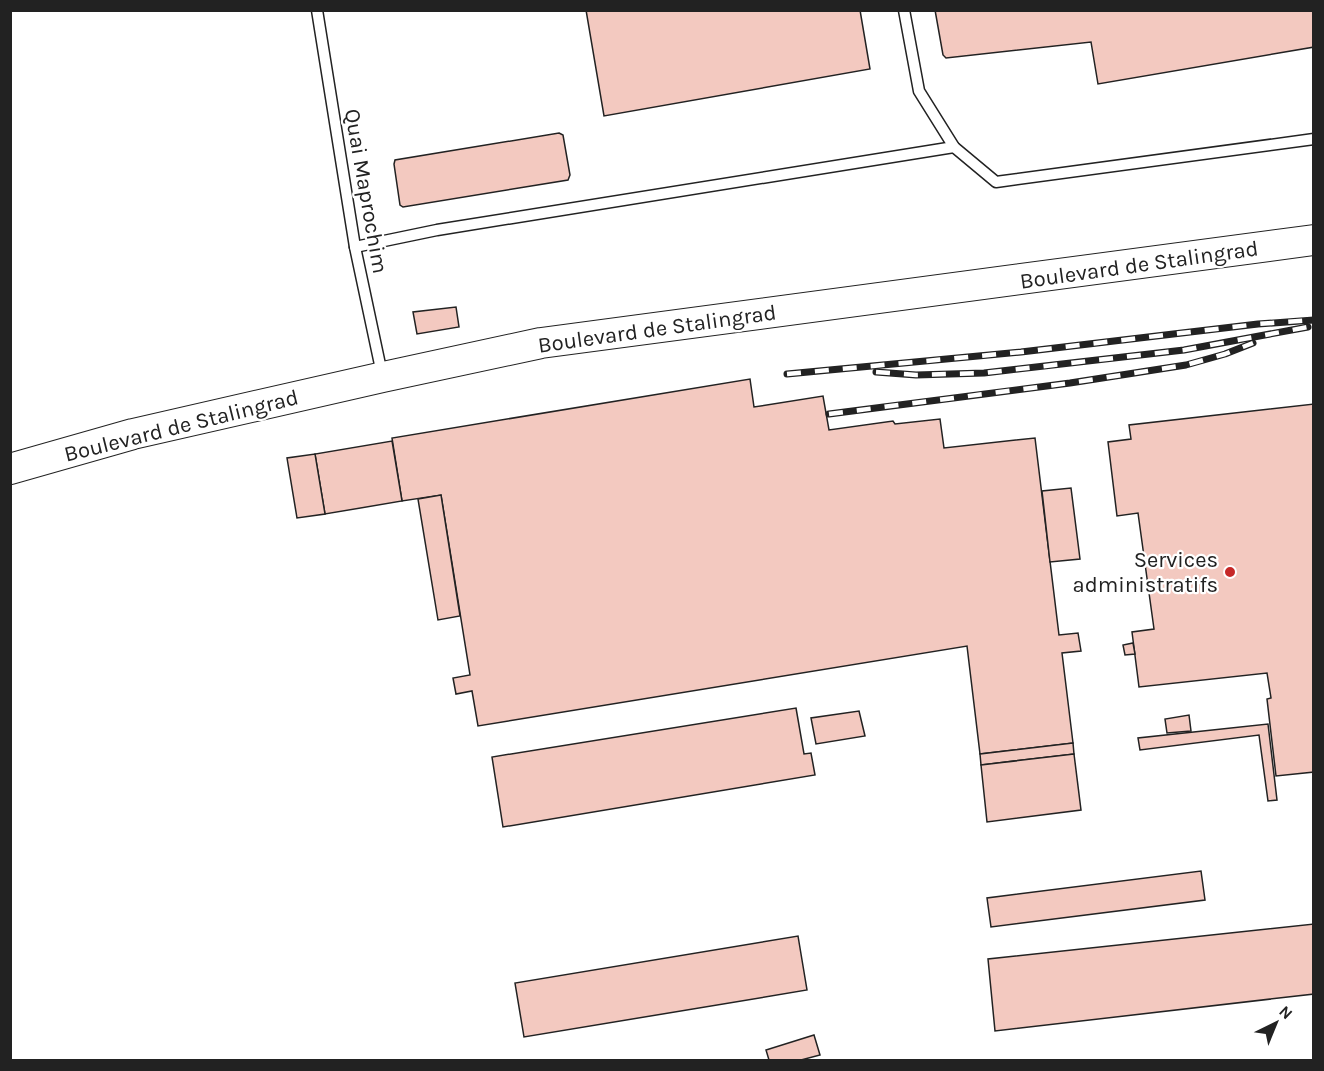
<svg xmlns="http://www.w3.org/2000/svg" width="1324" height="1071" font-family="Karla,sans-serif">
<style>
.building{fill:#f3c9c0;stroke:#222;stroke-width:1.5}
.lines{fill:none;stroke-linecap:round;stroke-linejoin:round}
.lane-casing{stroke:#222;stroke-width:13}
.secondary-casing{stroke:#222;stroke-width:32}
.lane{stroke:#fff;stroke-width:10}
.secondary{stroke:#fff;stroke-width:30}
.rail-casing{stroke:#222;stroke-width:7}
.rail{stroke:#fff;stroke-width:4.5;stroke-dasharray:14;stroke-linecap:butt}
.poi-dot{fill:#c62828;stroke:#fff;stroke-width:2}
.labels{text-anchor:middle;stroke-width:4.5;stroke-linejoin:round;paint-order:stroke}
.street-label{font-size:22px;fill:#222;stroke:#fff}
.poi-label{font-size:22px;fill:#222;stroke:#fff;text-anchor:end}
</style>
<rect width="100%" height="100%" fill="#fff"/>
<g class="building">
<polygon points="586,10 860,10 870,69 604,116"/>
<polygon points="935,10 1314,10 1314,47 1098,84 1091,42 946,58 943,55"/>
<polygon points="559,133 563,135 570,175 568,180 403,207 400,205 394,164 395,160"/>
<polygon points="456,307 459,327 417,334 413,312"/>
<polygon points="750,379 754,407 823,396 829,430 893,421 895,424 940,419 944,448 1035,438 1059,635 1078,633 1081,651 1062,653 1073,743 980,754 967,646 478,726 472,691 456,694 453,678 470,675 441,495 402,501 392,438"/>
<polygon points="1314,404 1314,772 1276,776 1267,699 1271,698 1267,673 1139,687 1132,632 1154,629 1138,513 1117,516 1108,442 1131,439 1129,425"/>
<polygon points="392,441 402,501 325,514 315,454"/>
<polygon points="315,454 325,514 297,518 287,458"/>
<polygon points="1071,488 1080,559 1050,562 1042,491"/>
<polygon points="441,495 460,616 438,620 418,499"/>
<polygon points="1133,643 1135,654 1125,655 1123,645"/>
<polygon points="796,708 804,754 811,753 815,775 503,827 492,757"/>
<polygon points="859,711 865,736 816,744 811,718"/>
<polygon points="1189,715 1191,731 1167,733 1165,719"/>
<polygon points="1268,724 1277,800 1268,801 1259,735 1140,750 1138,738"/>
<polygon points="1073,743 1074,754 981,765 980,754"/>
<polygon points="1074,754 1081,810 987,822 981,765"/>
<polygon points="1201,871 1205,900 991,927 987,898"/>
<polygon points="1314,924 1314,994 995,1031 988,959"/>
<polygon points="798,936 807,990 524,1037 515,983"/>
<polygon points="814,1035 820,1055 801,1060 769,1060 766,1050"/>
</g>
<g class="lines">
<g class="lane-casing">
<g id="lane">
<polyline points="317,10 355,247 382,374"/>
<polyline points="904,10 919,91 954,147 996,182 1314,139"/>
<polyline points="355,247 437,230 954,147"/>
</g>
</g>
<g class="secondary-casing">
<polyline id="secondary" points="10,469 133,434 383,377 541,343 1314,240"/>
</g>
<use href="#lane" class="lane"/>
<use href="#secondary" class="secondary"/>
<g class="rail-casing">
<g id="rail">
<polyline points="876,372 916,375 984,373 1184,350 1308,327"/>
<polyline points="787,374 1021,352 1258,324 1314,320"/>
<polyline points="829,414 1070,383 1186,365 1225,354 1253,343"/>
</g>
</g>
<use href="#rail" class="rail"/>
</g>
<circle class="poi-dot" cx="1230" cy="572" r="6"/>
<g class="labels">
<g class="street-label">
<text transform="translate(367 191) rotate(80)" y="8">Quai Maprochim</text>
<text transform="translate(1139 264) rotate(-8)" y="8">Boulevard de Stalingrad</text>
<text transform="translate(657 328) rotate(-8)" y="8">Boulevard de Stalingrad</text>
<text transform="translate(181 425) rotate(-14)" y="8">Boulevard de Stalingrad</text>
</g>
<g class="poi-label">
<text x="1218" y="567">Services<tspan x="1218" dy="25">administratifs</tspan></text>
</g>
</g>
<rect width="1324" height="1071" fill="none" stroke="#222222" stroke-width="24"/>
<g transform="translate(1276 1023) rotate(43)" stroke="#ffffff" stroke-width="4.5" paint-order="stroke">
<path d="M0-4.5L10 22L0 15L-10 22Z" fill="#222222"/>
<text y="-9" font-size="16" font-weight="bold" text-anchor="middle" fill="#222222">N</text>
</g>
</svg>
